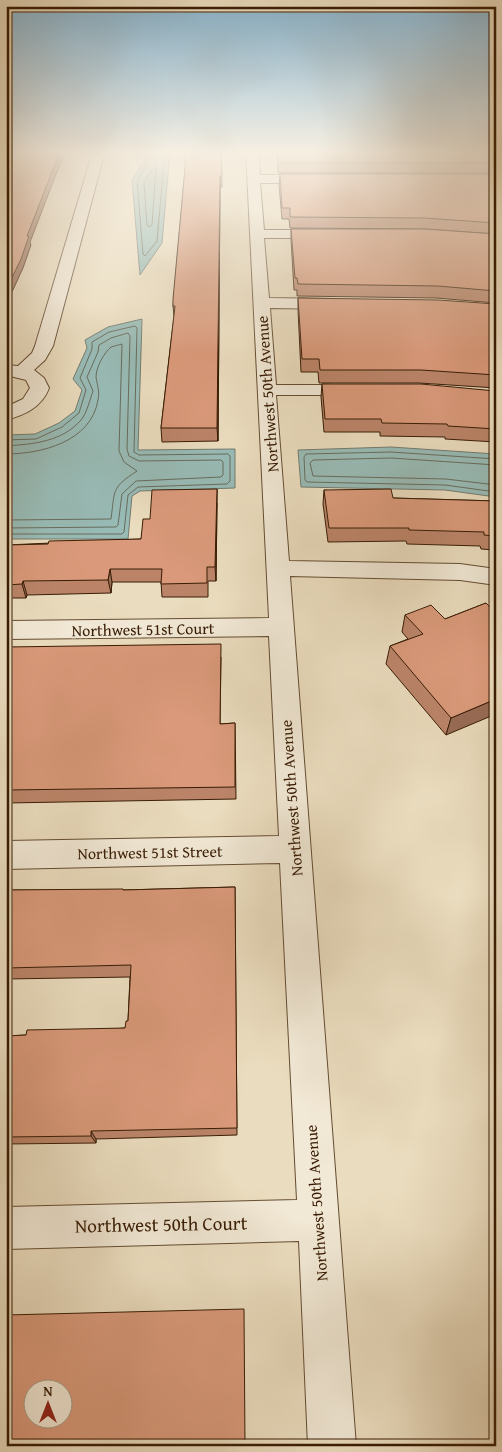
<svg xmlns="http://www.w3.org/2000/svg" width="502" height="1452" font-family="'Gentium Book Plus',serif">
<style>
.water{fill:#98bbb6;stroke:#727b6f}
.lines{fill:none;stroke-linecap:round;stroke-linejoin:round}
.shore{stroke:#686c5d;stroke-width:1}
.minor-casing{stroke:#644c32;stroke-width:2}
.minor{fill:#f1e8d5;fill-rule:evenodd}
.wall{fill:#bb8469;stroke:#381c04}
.shaded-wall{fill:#986b55;stroke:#381c04}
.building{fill:#d9997a;stroke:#381c04;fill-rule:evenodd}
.labels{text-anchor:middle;stroke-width:4;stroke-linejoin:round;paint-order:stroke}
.street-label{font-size:16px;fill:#381c04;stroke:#f1e8d5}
.near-street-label{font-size:19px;fill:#381c04;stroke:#f1e8d5}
</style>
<rect width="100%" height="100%" fill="#eadcbe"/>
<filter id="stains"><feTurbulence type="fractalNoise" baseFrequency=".004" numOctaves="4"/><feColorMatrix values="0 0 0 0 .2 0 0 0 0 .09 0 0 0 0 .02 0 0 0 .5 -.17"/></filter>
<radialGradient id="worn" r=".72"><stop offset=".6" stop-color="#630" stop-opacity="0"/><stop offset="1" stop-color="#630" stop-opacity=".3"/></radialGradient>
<g class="water">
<polygon points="150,151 170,151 162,243 140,275 132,180"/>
<polygon points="142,319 138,450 235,449 235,488 140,491 132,496 128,539 6,539 6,435 35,434 59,423 75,411 82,390 73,379 87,348 85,340 108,327"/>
<polygon points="391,447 496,454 496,497 445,490 301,487 298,450"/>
</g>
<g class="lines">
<g class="shore">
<polyline points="154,151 137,181 143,254 145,256 157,241 165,151"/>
<polygon points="156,167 152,225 149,227 147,225 144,183 153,168"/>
<polyline points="6,440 36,439 62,427 79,413 86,390 80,378 92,349 92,342 109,332 135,326 137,328 134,452 139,455 228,454 230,456 230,481 227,484 138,487 128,495 124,532 122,534 6,534"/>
<path d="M 6,446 C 33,444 62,442 81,420 C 87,413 90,399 93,391 L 87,377 L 98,352 L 99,345 L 111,338 L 128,333 L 130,336 L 127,449 L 129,456 L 139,461 L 221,460 L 223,462 L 223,475 L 221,477 L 136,481 L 122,494 L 118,525 L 116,527 L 6,528"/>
<path d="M 6,454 C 41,454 91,442 98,400 C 100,391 97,385 96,377 C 96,367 104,353 111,347 L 122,344 L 119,451 L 124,462 L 137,471 C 111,488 115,490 111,519 L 6,520"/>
<polyline points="496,459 391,452 306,454 304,457 305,480 307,482 445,485 496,492"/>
<polyline points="496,465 391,458 313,460 310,463 313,476 446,479 496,485"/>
</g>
<g class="minor-casing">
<g id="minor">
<path d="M 93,151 L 105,151 L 53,346 L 45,360 L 34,370 L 44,378 L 49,388 C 42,407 25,415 6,420 L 6,407 L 23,399 L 30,388 L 26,380 L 6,375 L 6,365 L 18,366 L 32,353 L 35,346 Z"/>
<polygon points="246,151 258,151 260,175 317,175 323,179 317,183 260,183 264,230 327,230 334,234 327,238 264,238 269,298 334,299 340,301 342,304 340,307 334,309 270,308 276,385 359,385 365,386 368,390 365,394 359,395 276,395 289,561 460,564 496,569 496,585 460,580 290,576 356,1446 308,1446 299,1241 6,1249 6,1207 297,1200 280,863 6,869 6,841 279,836 269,636 6,639 6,621 269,618"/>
</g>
</g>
<use href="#minor" class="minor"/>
</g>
<g class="wall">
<polygon points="221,151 222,187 220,187 218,441 162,442 161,428 174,316 173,306 185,169"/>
<polygon points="277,151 496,151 496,173 278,173"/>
<polygon points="280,174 496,174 496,234 423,229 290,228 289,219 282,219 279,185"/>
<polygon points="291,229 496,234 496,303 436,298 297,296 297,290 294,290 291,240"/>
<polygon points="298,298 496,304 496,388 419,383 319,383 318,372 301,372 298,310"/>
<polygon points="322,384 496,391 496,442 445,439 445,437 380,436 380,432 324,432 321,397"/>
<polygon points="324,490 393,498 496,501 496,550 481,549 480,546 407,544 406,541 328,542 323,504"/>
<polygon points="217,503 216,581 208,581 208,597 162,597 161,582 112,582 111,593 27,595 26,598 6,598 6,545 141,539 150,519"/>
<polygon points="486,603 446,735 386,664 390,646 408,639 402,632 405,615 445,619"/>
<polygon points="6,647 221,657 220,724 235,723 236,799 6,803"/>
<polygon points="235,887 237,1135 96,1139 96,1143 6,1144 6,1036 26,1035 125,1028 128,1021 130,977 6,979 6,890 123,890"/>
</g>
<g class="shaded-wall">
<polygon points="60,151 65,151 30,242 31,245 23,268 6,305 6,290"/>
<polygon points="220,176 220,187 218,441 217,428"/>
<polygon points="217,489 217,503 216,581 215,567"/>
<polygon points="110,569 112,582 111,593 108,580"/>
<polygon points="23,581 27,595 26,598 22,584"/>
<polygon points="496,699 496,714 446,735 451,718"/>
<polygon points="91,1131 96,1139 96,1143 91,1136"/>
</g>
<g class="building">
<polygon points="6,151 60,151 27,236 29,236 21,259 6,290"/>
<polygon points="185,151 221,151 222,176 220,176 217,428 161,428 175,306 173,306 173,299 185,169"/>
<rect x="278" y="151" width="218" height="12"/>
<polygon points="280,174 496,174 496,223 425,218 290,217 290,208 282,208"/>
<polygon points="291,229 425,229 496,234 496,291 438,286 298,284 297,278 295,278"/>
<polygon points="298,298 438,300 496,304 496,375 421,370 320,370 319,359 302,359"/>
<polygon points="322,384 421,384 496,391 496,429 448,426 447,424 382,423 381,419 325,419"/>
<polygon points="217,489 215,567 207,567 207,583 161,584 162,569 110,569 108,580 23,581 22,584 6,585 6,545 48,544 49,541 141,539 143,519 150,519 152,490"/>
<polygon points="391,489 393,498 496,501 496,536 484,535 484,532 409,530 409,528 329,528 324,490"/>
<polygon points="486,603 496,613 496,699 451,718 390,646 423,634 405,615 431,605 445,619"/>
<polygon points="221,644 220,724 235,723 235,787 6,790 6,647"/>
<polygon points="235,887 237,1128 91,1131 91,1136 6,1137 6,1036 26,1035 27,1030 125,1028 126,1021 128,1021 131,965 6,968 6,890 123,889 123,890"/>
<path d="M 244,1309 L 245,1446 L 6,1446 L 6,1315 ZM 32,1390 L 62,1390 L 62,1420 L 32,1420 Z"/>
</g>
<linearGradient id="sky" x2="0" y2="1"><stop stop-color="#88b7d4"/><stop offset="0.43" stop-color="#f6efe2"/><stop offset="1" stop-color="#f6efe2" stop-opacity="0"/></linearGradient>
<rect width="502" height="354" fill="url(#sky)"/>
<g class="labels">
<g class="street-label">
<text transform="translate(267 394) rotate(-94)" y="6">Northwest 50th Avenue</text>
<text transform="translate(143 629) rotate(-1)" y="6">Northwest 51st Court</text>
<text transform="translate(291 798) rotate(-94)" y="6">Northwest 50th Avenue</text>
<text transform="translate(150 852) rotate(-1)" y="6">Northwest 51st Street</text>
<text transform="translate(316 1203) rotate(-94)" y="6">Northwest 50th Avenue</text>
</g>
<g class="near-street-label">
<text transform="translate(161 1224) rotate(-1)" y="7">Northwest 50th Court</text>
</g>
</g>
<rect width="502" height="1452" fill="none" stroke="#eadcbe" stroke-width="25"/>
<rect x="8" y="8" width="487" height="1437" fill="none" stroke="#381c04" stroke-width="2.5"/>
<rect x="12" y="12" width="477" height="1427" fill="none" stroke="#381c04"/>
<g transform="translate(48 1404)"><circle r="24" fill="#f1e8d5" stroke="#a79681"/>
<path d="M0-4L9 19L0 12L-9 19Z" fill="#8f2418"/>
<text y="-8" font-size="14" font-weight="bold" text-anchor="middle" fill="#381c04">N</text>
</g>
<rect width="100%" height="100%" filter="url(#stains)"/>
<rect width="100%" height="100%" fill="url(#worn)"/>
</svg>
